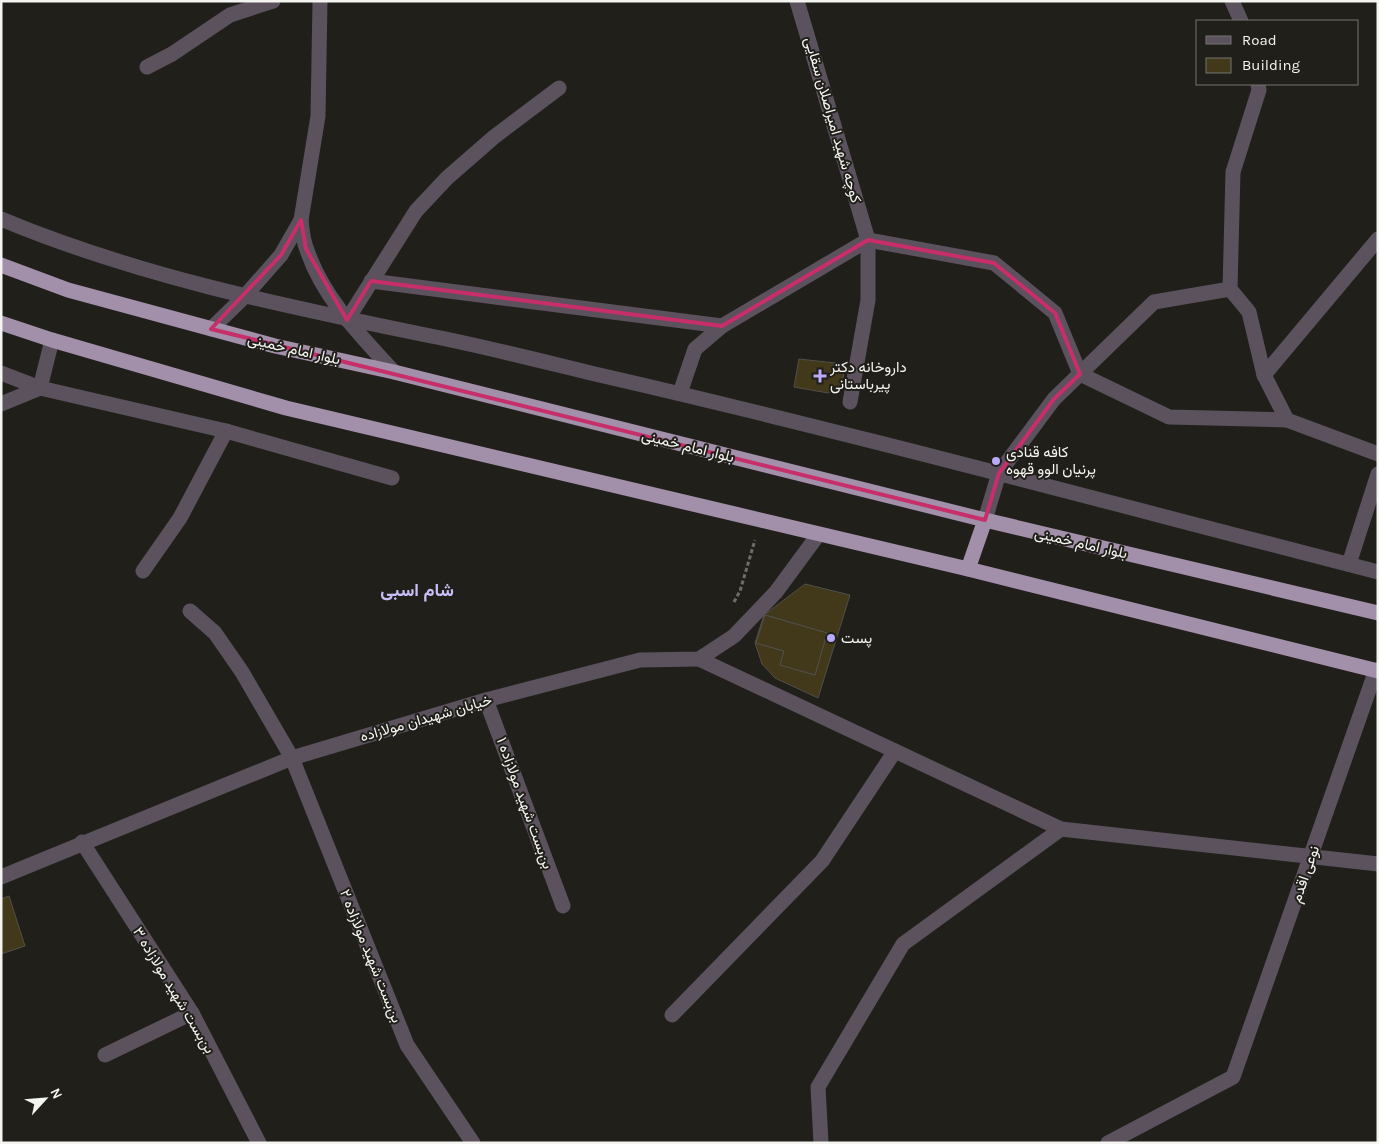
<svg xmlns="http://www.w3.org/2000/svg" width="1379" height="1144" font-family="Karla,Vazirmatn,sans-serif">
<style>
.building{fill:#41391a;stroke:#504f49;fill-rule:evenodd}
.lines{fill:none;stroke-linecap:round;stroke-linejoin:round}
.path{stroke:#6f6d69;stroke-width:3;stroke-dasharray:4 2.5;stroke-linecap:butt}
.minor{stroke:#5b525e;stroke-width:15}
.trunk{stroke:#a28faa;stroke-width:15}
.marked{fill:none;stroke:#c72e6a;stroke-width:4;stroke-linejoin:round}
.poi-dot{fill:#b8abf7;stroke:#211f1a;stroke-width:2}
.labels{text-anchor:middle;stroke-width:4;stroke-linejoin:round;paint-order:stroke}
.street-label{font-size:15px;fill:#f4f4f0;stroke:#211f1a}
.poi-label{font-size:15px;fill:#f4f4f0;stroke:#211f1a;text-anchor:start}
.quarter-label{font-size:18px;font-weight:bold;fill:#c8bff8;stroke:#211f1a}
</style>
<rect width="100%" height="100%" fill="#211f1a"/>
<g class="building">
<polygon points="799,359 845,364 842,388 828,393 794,387"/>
<path d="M 805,584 L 850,595 L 818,698 L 775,678 L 762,664 L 755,643 L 764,615 ZM 765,615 L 827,633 L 815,675 L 780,665 L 784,651 L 756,643 Z"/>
<polygon points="765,615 827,633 815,675 780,665 784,651 756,643"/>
<polygon points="9,896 25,946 1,954 1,899"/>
</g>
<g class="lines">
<polyline class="path" points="734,602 740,591 755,540"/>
<g class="minor">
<polyline points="797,1 868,240 868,300 850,402"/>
<polyline points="1232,1 1241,21"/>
<polyline points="147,67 172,54 230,15 273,1"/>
<polyline points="1258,84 1259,90 1233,172 1230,289 1249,312 1264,375 1287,420 1378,454"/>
<path d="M 1,219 C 135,275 279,305 421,334 C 479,345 537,360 595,374 C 857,434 1117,505 1378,572"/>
<path d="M 301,220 C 302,230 303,241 307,250 C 323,298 361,336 394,372"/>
<polyline points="371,281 722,326"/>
<polyline points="347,320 416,211 447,178 494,137 559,88"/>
<polyline points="211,329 245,296 281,255 301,220 318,116 320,1"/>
<polyline points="1,373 40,388 226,431 392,478"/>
<polyline points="1264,375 1378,239"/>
<polyline points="680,393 695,349 722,326 868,240 994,263 1055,313 1080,374 1169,417 1287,420"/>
<polyline points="1,404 40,388 52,340"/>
<polyline points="985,520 999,473 1054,399 1154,302 1230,289"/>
<polyline points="1349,564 1378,474"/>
<polyline points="143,571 180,518 226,431"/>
<polyline points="190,611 215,633 242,672 292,758 407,1045 473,1143"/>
<polyline points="699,659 1061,829 1378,864"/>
<polyline points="486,700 563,906"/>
<polyline points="82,842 192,1013 259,1143"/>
<polyline points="1,877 292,758 486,700 640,660 699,659 734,636 776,592 818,535"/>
<polyline points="672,1015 822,861 895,751"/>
<polyline points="105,1055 192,1013"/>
<polyline points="821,1143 818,1087 903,944 1061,829"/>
<polyline points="1108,1143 1233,1077 1376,670"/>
</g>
<g class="trunk">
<polyline points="1,265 68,290 275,346 394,372 985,520 1378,613"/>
<polyline points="1,323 52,340 286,408 968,569 1378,671"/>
<polyline points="968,569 985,520"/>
</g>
</g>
<path class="marked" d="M 301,220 L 306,249 L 347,320 L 371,281 L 722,326 L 868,240 L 994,263 L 1055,313 L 1080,374 L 1054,399 L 999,473 L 985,520 L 211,329 L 281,255 Z"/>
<g class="poi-dot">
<path d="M817.5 368.5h5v5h5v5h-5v5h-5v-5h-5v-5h5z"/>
<circle cx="996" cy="461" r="5"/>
<circle cx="831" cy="638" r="5"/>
</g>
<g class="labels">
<g class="street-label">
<text transform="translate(833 120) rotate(74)" y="5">کوچه شهید امیراصلان سقایی</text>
<text transform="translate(294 349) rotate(13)" y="5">بلوار امام خمینی</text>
<text transform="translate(688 446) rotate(14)" y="5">بلوار امام خمینی</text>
<text transform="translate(1081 543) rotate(13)" y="5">بلوار امام خمینی</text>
<text transform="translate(426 718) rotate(-16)" y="5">خیابان شهیدان مولازاده</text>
<text transform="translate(525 803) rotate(70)" y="5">بن‌بست شهید مولازاده ۱</text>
<text transform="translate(1305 874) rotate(-71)" y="5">نوعی اقدم</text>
<text transform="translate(371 956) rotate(68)" y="5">بن‌بست شهید مولازاده ۲</text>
<text transform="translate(174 990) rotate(59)" y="5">بن‌بست شهید مولازاده ۳</text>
</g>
<g class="poi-label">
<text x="830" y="372">داروخانه دکتر<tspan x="830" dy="17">پیرباستانی</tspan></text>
<text x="1006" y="457">کافه قنادی<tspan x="1006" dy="17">پرنیان الوو قهوه</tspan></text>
<text x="841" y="643">پست</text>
</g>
<g class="quarter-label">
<text x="417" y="596">شام اسبی</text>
</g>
</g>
<rect width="1379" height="1144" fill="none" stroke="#f4f4f0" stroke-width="5"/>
<rect x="1196" y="20" width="162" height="65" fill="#211f1a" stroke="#757470"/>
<rect x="1206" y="36" width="25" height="8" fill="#5b525e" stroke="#757470"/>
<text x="1242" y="45" font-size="15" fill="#f4f4f0">Road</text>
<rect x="1206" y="58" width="25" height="15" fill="#41391a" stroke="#757470"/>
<text x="1242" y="70" font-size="15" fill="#f4f4f0">Building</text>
<g transform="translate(45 1099) rotate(64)" stroke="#211f1a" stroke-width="4" paint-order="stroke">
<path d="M0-4L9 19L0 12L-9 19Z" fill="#f4f4f0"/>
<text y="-8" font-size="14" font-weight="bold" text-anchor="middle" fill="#f4f4f0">N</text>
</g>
</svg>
